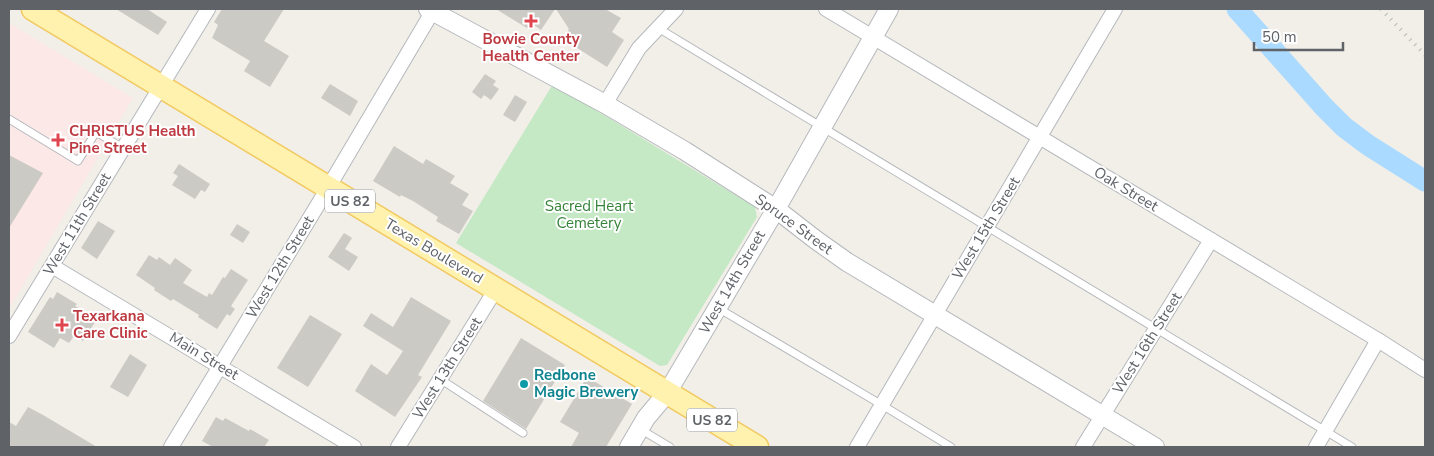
<svg xmlns="http://www.w3.org/2000/svg" width="1434" height="456" font-family="'Nunito Sans',sans-serif">
<style>
.medical{fill:#fce8e6}
.green{fill:#c5e8c5}
.lines{fill:none;stroke-linecap:round;stroke-linejoin:round}
.river{stroke:#aadaff;stroke-width:21}
.building{fill:#cccac5}
.service-casing{stroke:#b5b8bc;stroke-width:9}
.minor-casing{stroke:#b5b8bc;stroke-width:16}
.tertiary-casing{stroke:#b5b8bc;stroke-width:20}
.primary-casing{stroke:#f2c960;stroke-width:25}
.service{stroke:#fff;stroke-width:7}
.minor{stroke:#fff;stroke-width:14}
.tertiary{stroke:#fff;stroke-width:18}
.primary{stroke:#fff2af;stroke-width:22}
.rail{stroke:#b6b7b8;stroke-width:4;stroke-dasharray:1 6;stroke-linecap:butt}
.health-dot{fill:#e0444e;stroke:#fff;stroke-width:2}
.culture-dot{fill:#0f9aa8;stroke:#fff;stroke-width:2}
.labels{text-anchor:middle;stroke-width:4;stroke-linejoin:round;paint-order:stroke}
.shield{fill:#fff;stroke:#8f9295;stroke-width:1}
.shield-label{font-size:14px;font-weight:bold;fill:#5f6368}
.health-label{font-size:15px;font-weight:bold;fill:#be3a42;stroke:#fff;text-anchor:start}
.street-label{font-size:15px;fill:#5f6368;stroke:#fff}
.park-label{font-size:15px;fill:#348238;stroke:#fff}
.culture-label{font-size:15px;font-weight:bold;fill:#0d838f;stroke:#fff;text-anchor:start}
</style>
<rect width="100%" height="100%" fill="#f1efe8"/>
<polygon class="medical" points="9,23 133,98 9,309"/>
<polygon class="green" points="553,84 755,207 757,217 667,365 660,366 456,243"/>
<g class="lines">
<polyline class="river" points="1237,9 1324,107 1344,127 1368,145 1425,181"/>
</g>
<g class="building">
<polygon points="116,9 147,9 167,22 158,35"/>
<polygon points="222,9 284,9 264,41 289,56 270,87 244,71 250,61 212,38 218,25 214,22"/>
<polygon points="496,9 555,9 541,30 534,25 530,30"/>
<polygon points="556,9 605,9 621,18 612,32 624,40 607,67 563,39 569,29"/>
<polygon points="485,74 496,81 493,85 499,89 491,100 484,95 481,99 472,92"/>
<polygon points="330,84 358,101 350,116 321,98"/>
<polygon points="515,95 527,102 515,122 503,115"/>
<polygon points="394,146 423,164 426,159 455,176 450,183 469,194 462,205 473,211 459,234 436,221 438,217 413,201 401,195 400,197 373,181"/>
<polygon points="9,155 43,173 9,228"/>
<polygon points="179,164 210,184 205,192 201,190 195,199 172,185 178,176 173,173"/>
<polygon points="98,221 115,231 97,259 81,248"/>
<polygon points="237,224 250,232 243,243 230,235"/>
<polygon points="344,233 352,238 345,249 358,257 349,271 328,257"/>
<polygon points="149,255 157,260 159,257 170,265 175,258 192,270 183,283 207,297 209,293 212,295 223,277 225,278 231,269 248,280 231,306 235,309 230,316 227,314 217,329 198,317 199,315 173,299 171,301 154,290 155,288 136,275"/>
<polygon points="57,292 77,304 75,306 97,319 83,341 74,336 69,343 60,338 54,348 28,332 50,297 53,299"/>
<polygon points="411,297 451,321 418,375 422,377 395,417 355,391 371,364 387,375 403,351 363,326 371,313 393,327"/>
<polygon points="310,315 342,334 308,387 277,368"/>
<polygon points="521,338 565,365 526,429 483,401"/>
<polygon points="130,354 147,365 128,397 110,387"/>
<polygon points="587,377 632,404 606,447 571,447 579,433 560,422"/>
<polygon points="28,407 43,415 97,447 9,447 9,422 16,426"/>
<polygon points="216,417 223,421 225,418 249,431 250,429 269,440 264,447 213,447 202,441"/>
</g>
<g class="lines">
<g class="service-casing">
<g id="service">
<polyline points="658,28 1352,447"/>
<polyline points="9,119 78,161 96,132 123,148"/>
<polyline points="718,308 882,405 951,447"/>
<polyline points="440,379 523,433"/>
<polyline points="640,429 670,447"/>
</g>
</g>
<g class="minor-casing">
<g id="minor">
<polyline points="826,9 1378,340 1425,370"/>
<polyline points="605,104 639,48 676,9"/>
<polyline points="52,266 354,447"/>
<polyline points="9,336 208,9"/>
<polyline points="171,447 328,188 434,9"/>
<polyline points="398,447 496,289"/>
<polyline points="857,447 1115,9"/>
<polyline points="1083,447 1211,240"/>
<polyline points="1316,447 1378,340"/>
</g>
</g>
<g class="tertiary-casing">
<g id="tertiary">
<polyline points="428,9 605,104 685,151 776,209 816,240 847,262 1155,447"/>
<polyline points="629,447 646,418 667,393 776,209 889,9"/>
</g>
</g>
<g class="primary-casing">
<polyline id="primary" points="33,9 757,447"/>
</g>
<use href="#service" class="service"/>
<use href="#minor" class="minor"/>
<use href="#tertiary" class="tertiary"/>
<use href="#primary" class="primary"/>
<polyline class="rail" points="1381,9 1425,55"/>
</g>
<g class="health-dot">
<path d="M528.5 13.5h5v5h5v5h-5v5h-5v-5h-5v-5h5z"/>
<path d="M55.5 132.5h5v5h5v5h-5v5h-5v-5h-5v-5h5z"/>
<path d="M59.5 317.5h5v5h5v5h-5v5h-5v-5h-5v-5h5z"/>
</g>
<circle class="culture-dot" cx="524" cy="384" r="5"/>
<g class="labels">
<g class="shield">
<rect x="325" y="189.5" width="50" height="23" rx="4"/>
<rect x="687" y="408.5" width="50" height="23" rx="4"/>
</g>
<g class="shield-label">
<text x="350" y="206">US 82</text>
<text x="712" y="425">US 82</text>
</g>
<g class="health-label">
<text x="531" y="44" text-anchor="middle">Bowie County<tspan x="531" dy="17">Health Center</tspan></text>
<text x="69" y="136">CHRISTUS Health<tspan x="69" dy="17">Pine Street</tspan></text>
<text x="73" y="321">Texarkana<tspan x="73" dy="17">Care Clinic</tspan></text>
</g>
<g class="street-label">
<text transform="translate(1126 189) rotate(31)" y="5">Oak Street</text>
<text transform="translate(77 224) rotate(-59)" y="5">West 11th Street</text>
<text transform="translate(794 224) rotate(36)" y="5">Spruce Street</text>
<text transform="translate(986 228) rotate(-59)" y="5">West 15th Street</text>
<text transform="translate(434 251) rotate(31)" y="5">Texas Boulevard</text>
<text transform="translate(280 267) rotate(-59)" y="5">West 12th Street</text>
<text transform="translate(732 282) rotate(-60)" y="5">West 14th Street</text>
<text transform="translate(1147 343) rotate(-58)" y="5">West 16th Street</text>
<text transform="translate(204 356) rotate(31)" y="5">Main Street</text>
<text transform="translate(447 368) rotate(-58)" y="5">West 13th Street</text>
</g>
<g class="park-label">
<text x="589" y="211">Sacred Heart<tspan x="589" dy="17">Cemetery</tspan></text>
</g>
<g class="culture-label">
<text x="534" y="380">Redbone<tspan x="534" dy="17">Magic Brewery</tspan></text>
</g>
</g>
<rect width="1434" height="456" fill="none" stroke="#5f6368" stroke-width="20"/>
<path d="M1254 42v8h89v-8" fill="none" stroke="#5f6368" stroke-width="2.5"/>
<text x="1262" y="42" font-size="15" fill="#5f6368" stroke="#ffffff" stroke-width="4" paint-order="stroke">50 m</text>
</svg>
